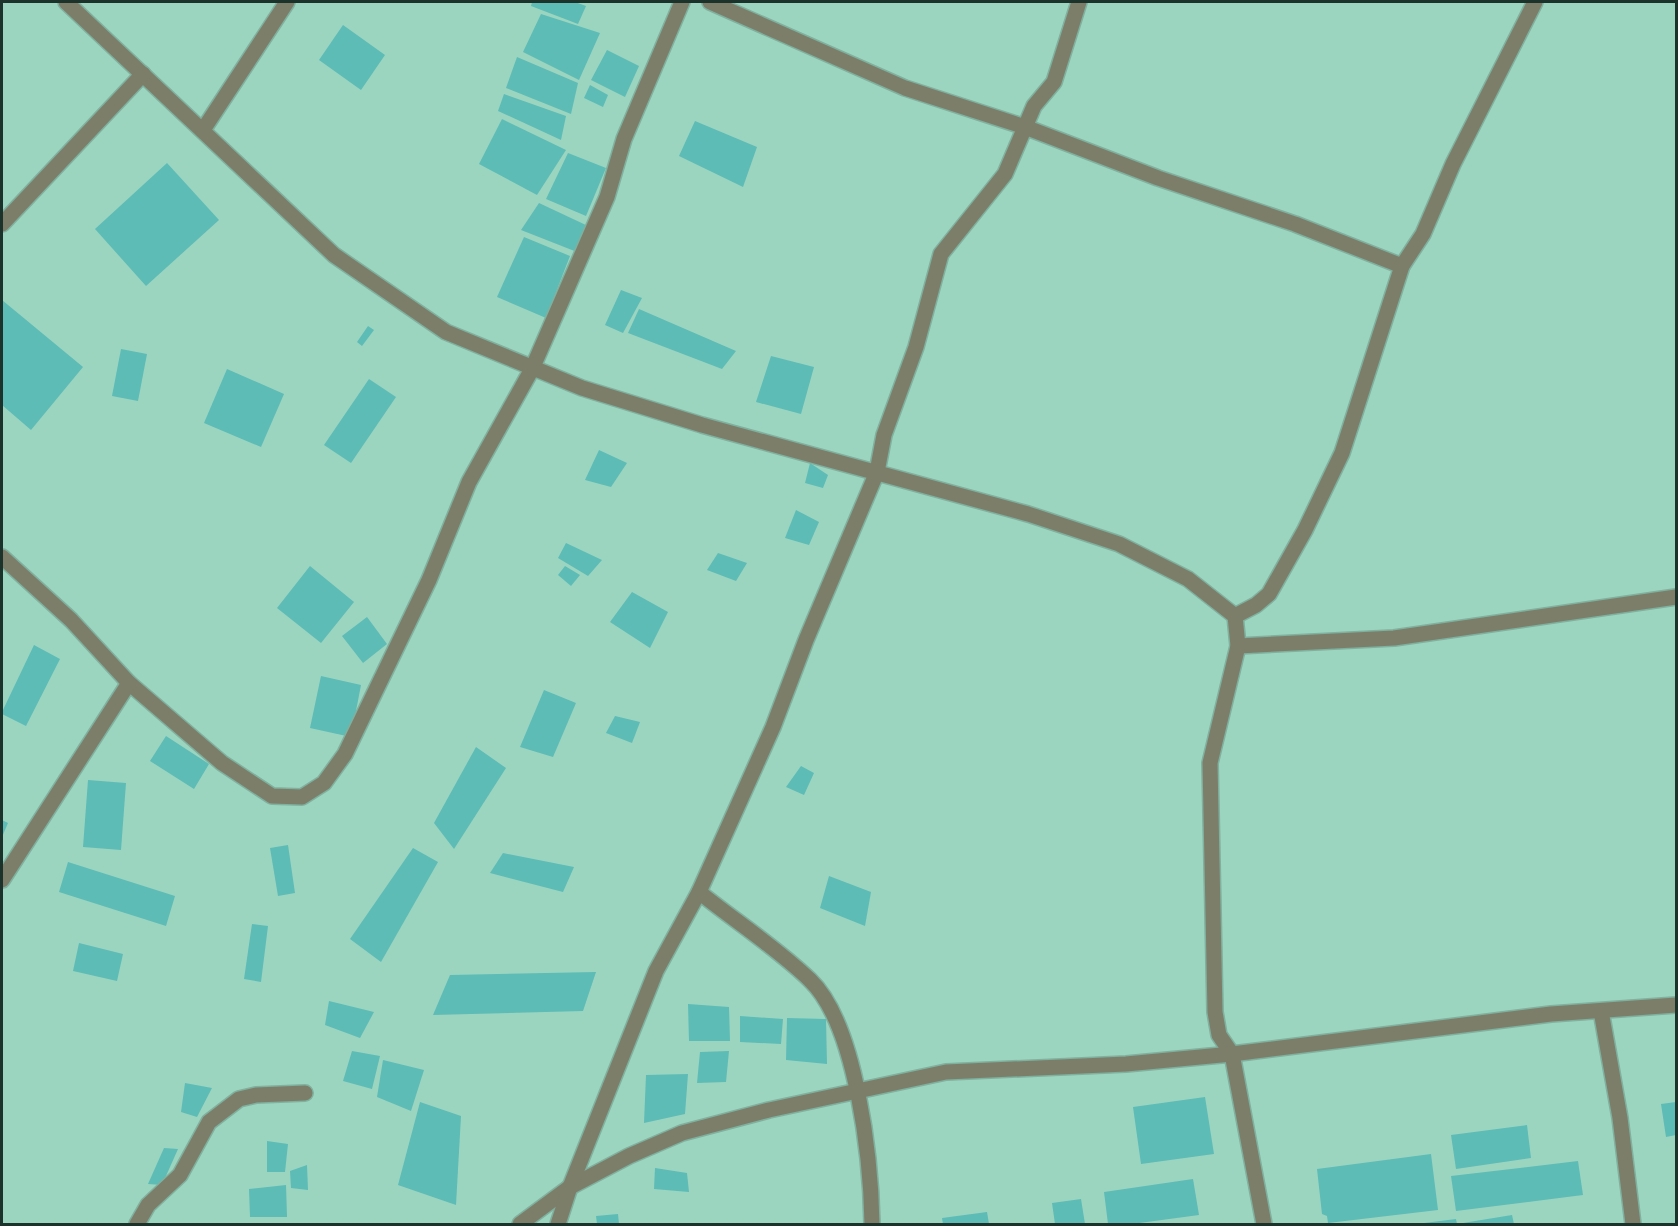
<svg xmlns="http://www.w3.org/2000/svg" width="1678" height="1226" font-family="'Titillium Web',sans-serif">
<style>
.building{fill:#5dbcb6}
.lines{fill:none;stroke-linecap:round;stroke-linejoin:round}
.minor-casing{stroke:#7fb19f;stroke-width:18}
.minor{stroke:#7d7e6a;stroke-width:15}
</style>
<rect width="100%" height="100%" fill="#9bd5c0"/>
<g class="building">
<polygon points="532,2 575,2 586,6 578,24 531,6"/>
<polygon points="541,14 600,33 579,80 523,52"/>
<polygon points="343,25 385,55 361,90 319,60"/>
<polygon points="607,50 639,66 625,97 591,80"/>
<polygon points="517,57 578,83 571,114 506,88"/>
<polygon points="590,85 608,95 603,107 584,98"/>
<polygon points="504,94 566,116 561,140 498,111"/>
<polygon points="502,119 566,150 537,195 479,164"/>
<polygon points="695,121 757,147 743,187 679,156"/>
<polygon points="568,153 606,168 586,216 546,199"/>
<polygon points="167,163 219,220 146,286 95,229"/>
<polygon points="539,203 588,226 577,252 521,230"/>
<polygon points="524,237 570,256 546,318 497,297"/>
<polygon points="621,290 642,298 623,333 605,325"/>
<polygon points="2,300 83,367 31,430 2,405"/>
<polygon points="639,309 736,351 722,369 628,333"/>
<polygon points="368,326 374,330 362,346 357,342"/>
<polygon points="121,349 147,354 138,401 112,396"/>
<polygon points="771,356 814,367 801,414 756,402"/>
<polygon points="227,369 284,394 261,447 204,423"/>
<polygon points="369,379 396,397 351,463 324,445"/>
<polygon points="599,450 627,463 611,487 585,480"/>
<polygon points="810,463 828,475 823,488 805,483"/>
<polygon points="796,510 819,522 809,545 785,538"/>
<polygon points="566,543 602,560 588,576 558,558"/>
<polygon points="718,553 747,563 736,581 707,570"/>
<polygon points="310,566 354,602 321,643 277,608"/>
<polygon points="565,566 580,575 571,586 558,575"/>
<polygon points="632,592 668,612 650,648 610,622"/>
<polygon points="367,617 387,644 363,663 342,636"/>
<polygon points="34,645 60,659 26,726 2,714 2,712"/>
<polygon points="321,676 361,685 351,737 310,728"/>
<polygon points="544,690 576,703 553,757 520,747"/>
<polygon points="615,716 640,722 632,743 606,733"/>
<polygon points="166,736 209,764 194,789 150,761"/>
<polygon points="476,747 506,768 454,849 434,823"/>
<polygon points="801,766 814,773 804,795 786,787"/>
<polygon points="88,780 126,783 121,850 83,847"/>
<polygon points="2,820 8,823 2,837"/>
<polygon points="288,845 295,893 278,896 270,848"/>
<polygon points="413,848 438,862 381,962 350,939"/>
<polygon points="503,853 574,867 563,892 490,873"/>
<polygon points="68,862 175,896 166,926 59,892"/>
<polygon points="829,876 871,892 865,926 820,908"/>
<polygon points="252,924 268,926 261,982 244,979"/>
<polygon points="79,943 123,954 117,981 73,971"/>
<polygon points="596,972 583,1011 433,1015 450,975"/>
<polygon points="329,1001 374,1012 360,1038 325,1025"/>
<polygon points="688,1004 729,1007 730,1041 689,1041"/>
<polygon points="740,1016 783,1019 781,1044 740,1042"/>
<polygon points="787,1018 826,1019 827,1064 786,1060"/>
<polygon points="352,1051 380,1056 372,1089 343,1081"/>
<polygon points="729,1051 726,1082 697,1083 700,1052"/>
<polygon points="383,1060 424,1070 411,1111 377,1097"/>
<polygon points="688,1074 685,1114 644,1123 646,1075"/>
<polygon points="185,1083 212,1088 197,1117 181,1112"/>
<polygon points="1205,1097 1214,1154 1141,1164 1133,1107"/>
<polygon points="420,1102 461,1116 456,1205 398,1185"/>
<polygon points="1676,1102 1676,1135 1666,1137 1661,1104"/>
<polygon points="1527,1125 1531,1158 1456,1169 1451,1135"/>
<polygon points="267,1141 288,1144 285,1172 267,1172"/>
<polygon points="164,1148 178,1149 162,1185 148,1184"/>
<polygon points="1431,1154 1438,1210 1328,1223 1327,1216 1322,1214 1317,1169"/>
<polygon points="1578,1161 1583,1195 1456,1211 1451,1176"/>
<polygon points="307,1165 308,1190 291,1188 290,1171"/>
<polygon points="655,1168 687,1173 689,1192 654,1189"/>
<polygon points="1193,1179 1199,1215 1132,1224 1108,1224 1104,1192"/>
<polygon points="286,1185 287,1217 250,1217 249,1189"/>
<polygon points="1081,1199 1085,1224 1055,1224 1052,1203"/>
<polygon points="987,1212 989,1224 943,1224 942,1218"/>
<polygon points="618,1214 619,1224 597,1224 596,1216"/>
<polygon points="1512,1215 1514,1224 1463,1224 1463,1223"/>
<polygon points="1456,1219 1457,1224 1425,1224 1424,1223"/>
</g>
<g class="lines">
<g class="minor-casing">
<g id="minor">
<polyline points="66,2 334,255 446,332 582,388 702,425 1028,514 1119,544 1188,579 1235,616 1238,646 1210,763 1215,1012 1219,1035 1232,1054 1264,1224"/>
<polyline points="710,2 905,88 1025,127 1158,178 1295,224 1402,266"/>
<polyline points="203,130 287,2"/>
<polyline points="2,224 143,74"/>
<polyline points="2,557 71,620 129,683 222,763 272,796 302,797 324,783 345,754 429,580 469,482 532,369 607,197 624,139 682,2"/>
<polyline points="1235,616 1256,605 1269,594 1305,530 1342,453 1402,266 1423,234 1453,164 1535,2"/>
<polyline points="1238,646 1394,638 1676,597"/>
<polyline points="2,880 129,683"/>
<path d="M 699,892 C 735,921 777,948 810,980 C 857,1025 871,1161 872,1224"/>
<polyline points="1601,1011 1620,1118 1633,1224"/>
<polyline points="137,1224 148,1205 180,1175 209,1122 239,1099 256,1095 305,1093"/>
<polyline points="520,1224 570,1187 629,1156 682,1133 769,1110 946,1072 1126,1064 1232,1054 1551,1014 1676,1005"/>
<polyline points="558,1224 570,1187 656,971 699,892 773,727 806,640 877,472 884,435 916,347 941,254 1005,174 1034,106 1054,82 1079,2"/>
</g>
</g>
<use href="#minor" class="minor"/>
</g>
<rect width="1678" height="1226" fill="none" stroke="#1b332b" stroke-width="6"/>
</svg>
